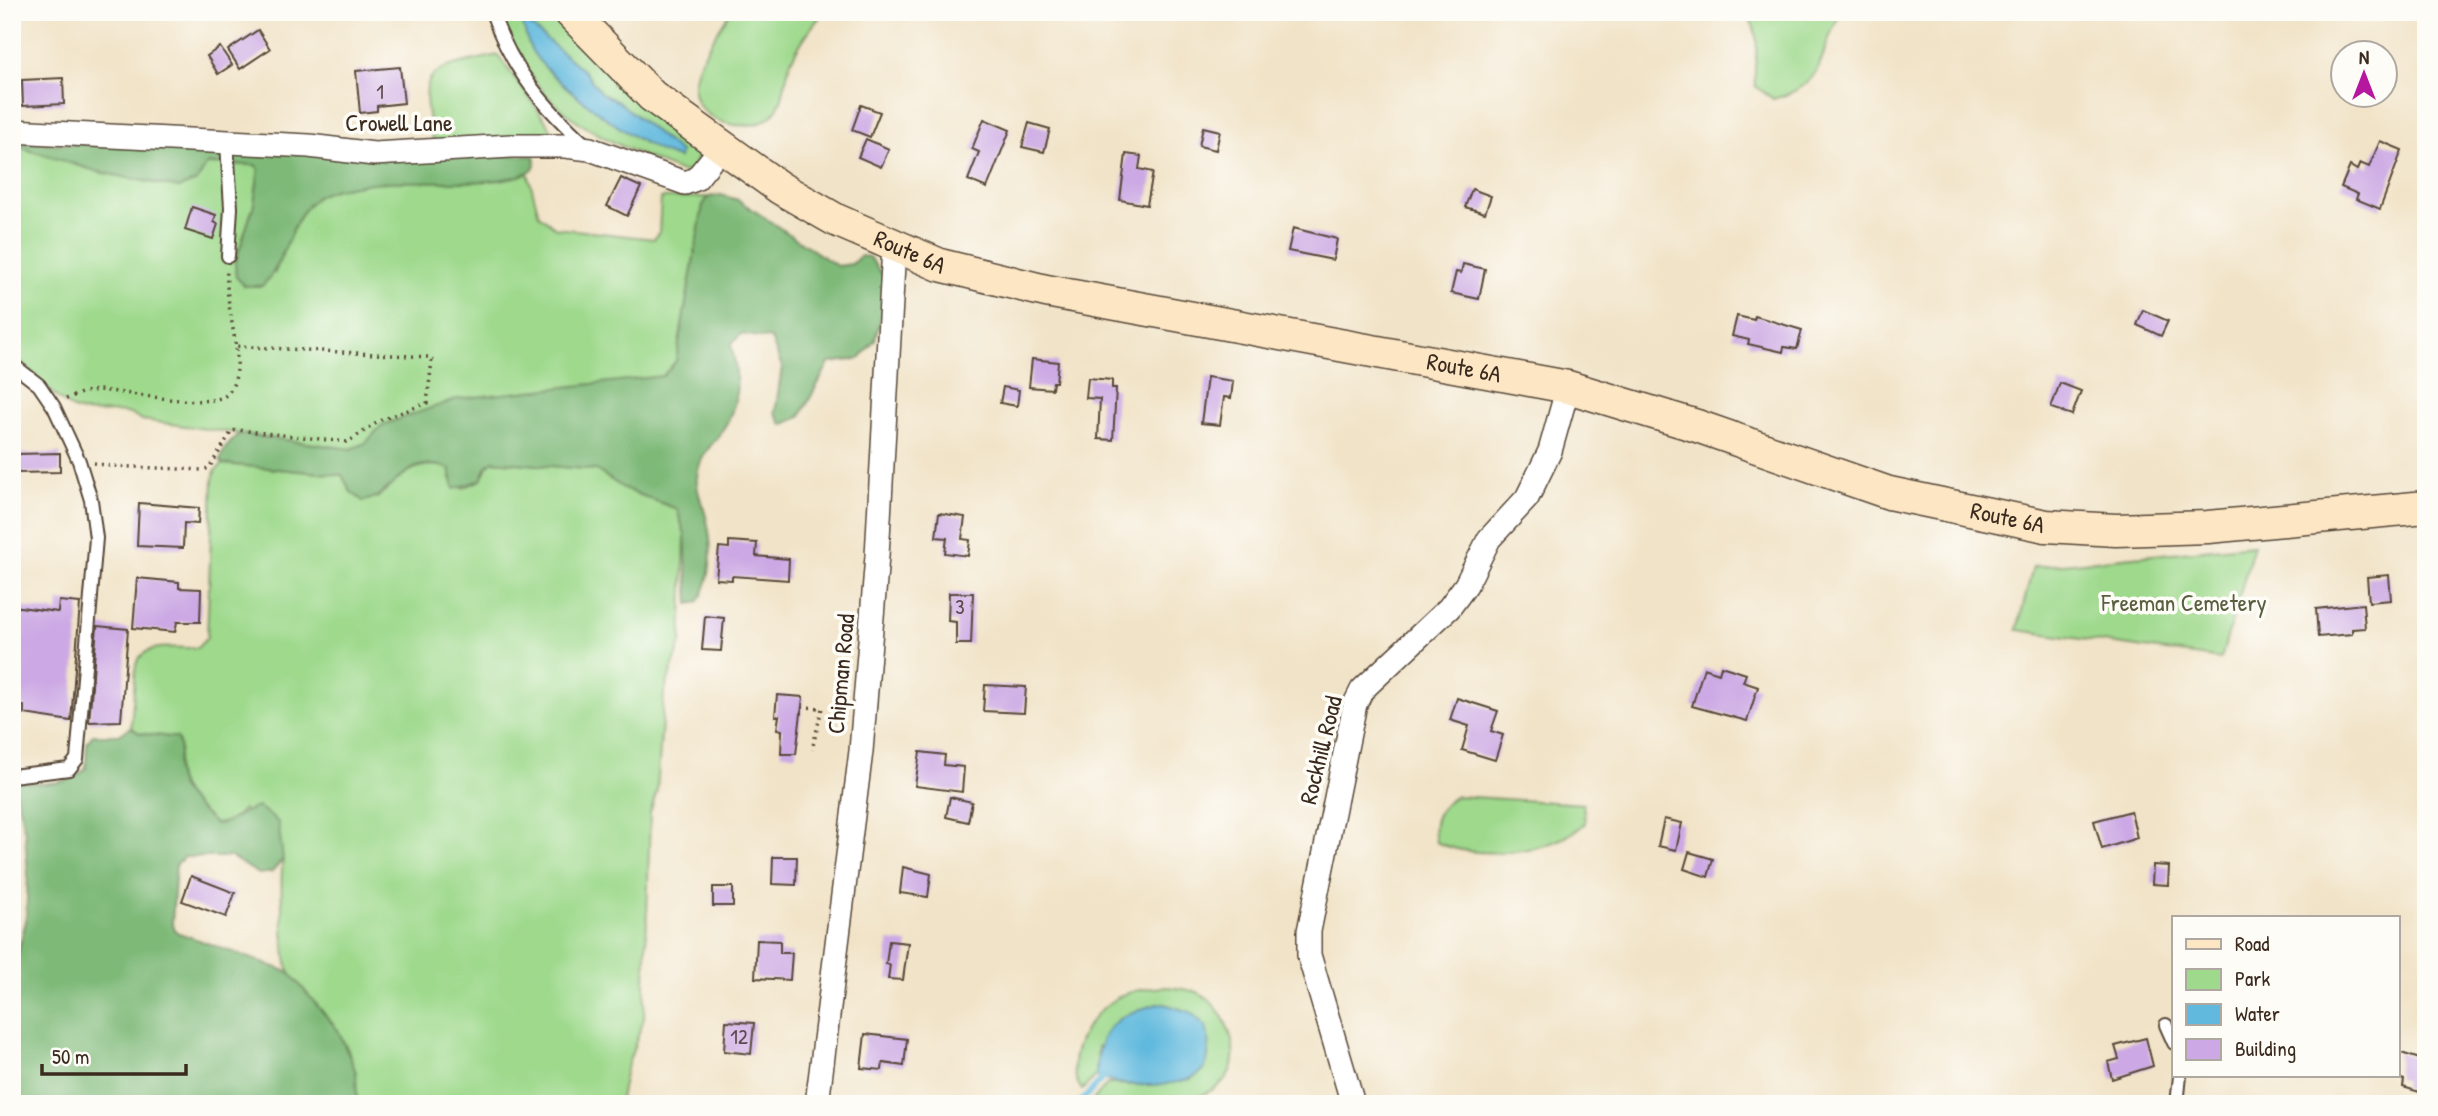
<svg xmlns="http://www.w3.org/2000/svg" width="2438" height="1116" font-family="'Patrick Hand',sans-serif">
<style>
.green{fill:#9ed98c;stroke:#6c8255;stroke-width:2}
.forest{fill:#7eb978;stroke:#5c724b;stroke-width:2}
.water{fill:#61b9de;stroke:#4e727e;stroke-width:2}
.lines{fill:none;stroke-linecap:round;stroke-linejoin:round}
.stream{stroke:#61b9de;stroke-width:6}
.building{fill:#cca9e4}
.service-casing{stroke:#564637;stroke-width:16}
.minor-casing{stroke:#564637;stroke-width:26}
.secondary-casing{stroke:#564637;stroke-width:35}
.path{stroke:#564637;stroke-width:3.5;stroke-dasharray:2 5;stroke-linecap:butt}
.service{stroke:#fff;stroke-width:12}
.minor{stroke:#fff;stroke-width:23}
.secondary{stroke:#fce6c4;stroke-width:32}
.labels{text-anchor:middle;stroke-width:7;stroke-linejoin:round;paint-order:stroke}
.number-label{font-size:21px;fill:#5f4a50}
.street-label{font-size:24px;fill:#3b2a1e;stroke:#fdfcf7}
.park-label{font-size:24px;fill:#595f3f;stroke:#fdfcf7}
</style>
<rect width="100%" height="100%" fill="#fdfcf7"/>
<filter id="ink" filterUnits="userSpaceOnUse"><feTurbulence type="fractalNoise" baseFrequency=".0143" numOctaves="2"/><feDisplacementMap in="SourceGraphic" scale="14" xChannelSelector="R" yChannelSelector="G"/><feConvolveMatrix kernelMatrix="1 2 1 2 8 2 1 2 1" color-interpolation-filters="sRGB"/></filter>
<filter id="wash" filterUnits="userSpaceOnUse"><feTurbulence type="fractalNoise" baseFrequency=".00686" numOctaves="4" result="noise"/><feDisplacementMap in="SourceGraphic" scale="28" xChannelSelector="R" yChannelSelector="G"/><feGaussianBlur stdDeviation="1.57" result="paint"/><feColorMatrix in="noise" values="0 0 0 0 0 0 0 0 0 0 0 0 0 0 0 0 0 1.4 0 .05"/><feComposite in="paint" operator="in"/></filter>
<g filter="url(#wash)">
<rect width="100%" height="100%" fill="#f1e3c7"/>
<g class="green">
<path d="M 499,12 L 556,12 L 698,148 L 699,156 L 690,171 L 681,172 C 590,133 535,114 499,12 Z"/>
<path d="M 730,12 L 824,12 C 810,28 800,42 791,61 C 784,79 786,102 771,116 C 749,136 696,123 694,90 C 692,65 718,33 730,12 Z"/>
<path d="M 1744,12 L 1842,12 C 1815,52 1832,83 1773,99 L 1755,86 C 1752,60 1766,34 1744,12 Z"/>
<path d="M 498,55 C 506,67 553,128 554,135 L 434,144 C 416,66 426,71 498,55 Z"/>
<path d="M 12,145 L 99,172 L 179,188 L 197,181 L 207,164 L 255,165 L 259,169 L 254,204 L 235,263 L 275,273 C 284,250 297,208 320,195 C 351,176 485,176 528,173 L 539,215 L 556,228 L 654,239 L 659,232 L 661,198 L 709,197 L 703,205 L 676,361 L 663,376 L 586,387 L 382,425 L 366,443 L 351,449 L 142,420 C 122,404 94,419 73,409 C 53,398 31,369 12,354 Z"/>
<path d="M 493,461 L 596,470 L 625,489 L 677,509 L 685,535 L 681,642 L 664,693 L 657,791 L 650,813 L 644,1018 L 625,1073 L 619,1104 L 357,1104 C 355,1023 326,1034 291,976 C 282,960 280,879 283,859 L 243,809 L 229,823 L 215,824 C 199,808 174,791 177,765 C 178,753 182,750 177,738 L 139,733 L 131,727 L 136,665 C 143,641 177,649 197,648 L 207,638 L 213,480 L 215,471 L 223,464 L 342,475 L 351,492 L 377,498 C 399,477 417,457 451,469 L 451,479 L 463,488 L 481,480 L 487,466 Z"/>
<polygon points="2254,545 2221,659 2017,630 2033,567"/>
<path d="M 1456,796 L 1583,804 L 1585,823 C 1554,854 1475,861 1436,842 C 1431,821 1438,807 1456,796 Z"/>
<path d="M 1169,987 C 1179,989 1193,989 1201,994 C 1228,1011 1249,1063 1218,1086 C 1185,1110 1131,1106 1092,1101 L 1107,1084 L 1148,1085 L 1192,1079 L 1098,1046 L 1096,1076 L 1082,1090 C 1061,1061 1086,1019 1112,1001 C 1129,989 1149,988 1169,987 Z"/>
</g>
<g class="forest">
<path d="M 27,143 L 534,156 C 537,163 535,169 527,173 C 489,190 404,176 360,185 C 349,187 328,189 318,196 C 288,218 288,261 262,286 L 245,286 L 236,277 L 235,263 L 254,204 L 259,169 L 255,165 L 207,164 L 197,181 L 179,188 L 99,172 L 13,145 Z"/>
<path d="M 721,195 L 738,200 L 837,266 L 852,264 L 860,256 L 869,257 L 884,277 L 886,297 L 875,340 L 859,359 L 829,363 L 800,417 L 782,425 L 775,413 L 782,367 L 771,339 L 741,334 L 731,344 C 739,378 741,406 719,435 C 708,449 699,458 697,477 C 695,488 702,503 705,513 C 713,541 714,578 698,602 L 689,604 L 685,535 L 677,509 L 625,489 L 596,470 L 493,461 L 487,466 L 481,480 L 454,489 L 450,469 C 402,451 398,495 363,501 L 351,492 L 342,475 L 223,464 L 220,460 L 225,448 L 239,434 L 351,449 L 366,443 L 382,425 L 457,399 L 663,376 L 676,361 L 703,205 L 709,197 Z"/>
<path d="M 131,727 L 139,733 L 177,738 C 182,750 178,753 177,765 C 173,791 199,808 215,824 C 233,823 241,810 259,807 L 278,822 L 283,859 L 272,872 L 259,874 L 231,857 L 185,857 L 176,864 L 172,923 L 176,932 L 289,972 L 338,1030 L 356,1072 L 357,1104 L 12,1104 L 12,976 L 26,921 L 28,873 L 25,833 L 14,784 L 17,781 C 40,785 69,786 86,768 L 87,742 L 93,735 L 119,735 Z"/>
</g>
<g class="water">
<path d="M 520,12 L 527,12 L 530,25 L 585,72 L 601,93 L 619,102 L 680,152 L 679,158 C 646,152 546,79 531,49 C 525,38 524,24 520,12 Z"/>
<path d="M 1161,1003 L 1190,1012 L 1206,1026 C 1209,1040 1211,1056 1204,1069 C 1191,1089 1114,1089 1096,1076 C 1099,1026 1113,1016 1161,1003 Z"/>
</g>
<g class="lines">
<polyline class="stream" points="1079,1104 1101,1080"/>
</g>
<g id="blocks">
<g class="building">
<polygon points="258,30 270,49 240,69 228,50"/>
<polygon points="220,47 232,65 218,74 207,56"/>
<polygon points="400,67 404,103 377,106 377,111 360,113 356,71"/>
<polygon points="63,78 64,104 23,106 22,80"/>
<polygon points="861,105 880,112 870,137 852,130"/>
<polygon points="984,119 1010,130 987,188 968,180 979,152 972,149"/>
<polygon points="1029,123 1050,129 1044,152 1022,147"/>
<polygon points="1203,127 1220,131 1216,150 1199,146"/>
<polygon points="866,139 889,149 881,167 858,157"/>
<polygon points="2380,141 2402,150 2380,209 2356,199 2358,194 2341,187 2350,166 2357,170 2360,163 2369,167"/>
<polygon points="1126,154 1141,156 1139,169 1153,172 1147,205 1120,200"/>
<polygon points="621,178 641,187 627,216 607,206"/>
<polygon points="1472,189 1491,196 1485,213 1465,207"/>
<polygon points="192,207 216,215 214,222 218,224 213,239 185,230"/>
<polygon points="1293,228 1337,239 1333,260 1288,251"/>
<polygon points="1463,264 1485,269 1479,299 1451,293 1456,272 1461,273"/>
<polygon points="2143,310 2168,321 2161,336 2137,325"/>
<polygon points="1737,316 1754,320 1755,316 1802,330 1797,349 1784,347 1783,352 1748,344 1749,340 1732,336"/>
<polygon points="1032,359 1058,362 1056,382 1053,382 1052,389 1029,387"/>
<polygon points="1207,377 1233,381 1231,398 1224,397 1220,425 1201,423"/>
<polygon points="1088,378 1112,380 1112,388 1116,388 1113,440 1098,439 1100,399 1086,398"/>
<polygon points="2060,383 2081,391 2072,415 2051,408"/>
<polygon points="1003,387 1019,390 1017,406 1000,403"/>
<polygon points="60,453 60,472 17,473 17,454"/>
<polygon points="139,503 199,508 198,524 184,523 183,548 137,546"/>
<polygon points="939,513 965,517 962,539 970,540 968,556 945,553 947,538 936,537"/>
<polygon points="729,541 757,543 756,556 789,559 788,580 732,576 732,580 716,579 719,547 729,548"/>
<polygon points="2389,575 2391,600 2369,602 2367,577"/>
<polygon points="137,578 179,582 179,588 201,589 200,622 177,622 175,632 133,628"/>
<polygon points="949,593 973,593 971,644 956,644 956,622 948,621"/>
<polygon points="59,601 80,603 71,721 24,714 24,706 12,704 12,606 58,612"/>
<polygon points="2363,604 2365,628 2352,629 2352,634 2318,637 2316,609"/>
<polygon points="705,616 724,618 721,651 702,650"/>
<polygon points="97,626 128,629 121,721 89,722"/>
<polygon points="1721,666 1746,674 1743,682 1758,687 1747,721 1692,706 1704,668 1719,673"/>
<polygon points="985,685 1026,687 1024,713 983,711"/>
<polygon points="777,695 803,697 796,754 781,754 782,730 777,729 779,716 775,716"/>
<polygon points="1457,698 1498,711 1491,731 1503,735 1495,760 1462,750 1469,726 1450,720"/>
<polygon points="920,752 945,755 944,765 964,767 962,792 915,786"/>
<polygon points="950,797 972,802 968,822 946,817"/>
<polygon points="2131,811 2137,838 2102,849 2094,821"/>
<polygon points="1664,819 1682,823 1676,850 1658,846"/>
<polygon points="1689,852 1713,859 1708,877 1684,869"/>
<polygon points="773,857 797,857 796,885 772,884"/>
<polygon points="2153,865 2169,866 2168,885 2152,884"/>
<polygon points="903,867 931,874 928,897 900,893"/>
<polygon points="191,876 235,893 226,917 182,901"/>
<rect x="713" y="887" width="20" height="19"/>
<polygon points="757,940 780,941 780,953 792,953 790,980 755,978"/>
<polygon points="889,941 908,943 903,980 888,979 890,965 886,964"/>
<polygon points="726,1021 754,1023 751,1054 724,1051"/>
<polygon points="865,1034 907,1039 904,1066 883,1063 882,1070 861,1068"/>
<polygon points="2146,1038 2153,1066 2112,1079 2108,1062 2119,1059 2115,1046"/>
<polygon points="2398,1052 2426,1061 2426,1094 2403,1087 2404,1080 2398,1078"/>
</g>
</g>
</g>
<g filter="url(#ink)">
<use href="#blocks" fill-opacity="0" stroke="#564637" stroke-width="2"/>
<g class="lines">
<g class="service-casing">
<g id="service">
<path d="M 492,12 C 511,69 544,107 587,146"/>
<polyline points="227,143 231,208 228,256"/>
<polyline points="12,364 39,385 54,407 79,461 91,500 96,538 77,759 69,769 12,776"/>
<polyline points="2166,1025 2174,1043"/>
<polyline points="2177,1104 2180,1076"/>
</g>
</g>
<g class="minor-casing">
<g id="minor">
<polyline points="12,131 309,146 374,154 511,146 565,146 590,149 685,183 696,179 722,147"/>
<polyline points="817,1104 861,751 877,556 894,246"/>
<polyline points="1353,1104 1309,955 1309,931 1355,704 1362,690 1449,608 1466,585 1489,539 1527,498 1550,451 1568,387"/>
</g>
</g>
<g class="secondary-casing">
<g id="secondary">
<path id="s1" d="M 570,12 L 652,96 L 780,188 L 836,220 L 940,265 L 1046,291 L 1568,387 L 1697,426 L 1889,493 L 2046,526 L 2116,530 L 2208,527 L 2426,507"/>
</g>
</g>
<g class="path">
<path d="M 66,399 L 84,392 L 98,390 C 124,391 208,410 226,395 C 235,387 238,371 237,360 C 235,329 225,299 227,269"/>
<polyline points="94,463 110,466 203,470 209,468 232,431 237,430 348,442 381,420 427,403 432,360 428,357 235,346"/>
<polyline points="802,707 822,708 812,750"/>
</g>
<use href="#service" class="service"/>
<use href="#minor" class="minor"/>
<use href="#secondary" class="secondary"/>
</g>
</g>
<g class="labels">
<g class="number-label">
<text x="380" y="99">1</text>
<text x="960" y="614">3</text>
<text x="739" y="1044">12</text>
</g>
<g class="street-label">
<text x="399" y="131">Crowell Lane</text>
<text dy="8" stroke="none"><textPath href="#s1" startOffset="420">Route 6A</textPath></text>
<text dy="8" stroke="none"><textPath href="#s1" startOffset="987">Route 6A</textPath></text>
<text dy="8" stroke="none"><textPath href="#s1" startOffset="1552">Route 6A</textPath></text>
<text transform="translate(841 674) rotate(-85)" y="8">Chipman Road</text>
<text transform="translate(1321 750) rotate(-76)" y="8">Rockhill Road</text>
</g>
<g class="park-label">
<text x="2184" y="611">Freeman Cemetery</text>
</g>
</g>
<rect width="2438" height="1116" fill="none" stroke="#fdfcf7" stroke-width="42"/>
<rect x="2172" y="916" width="228" height="161" fill="#fdfcf7" stroke="#afa8a0" stroke-width="2"/>
<rect x="2186" y="939" width="35" height="10" fill="#fce6c4" stroke="#afa8a0" stroke-width="2"/>
<text x="2235" y="951" font-size="21" fill="#3b2a1e">Road</text>
<rect x="2186" y="969" width="35" height="21" fill="#9ed98c" stroke="#afa8a0" stroke-width="2"/>
<text x="2235" y="986" font-size="21" fill="#3b2a1e">Park</text>
<rect x="2186" y="1004" width="35" height="21" fill="#61b9de" stroke="#afa8a0" stroke-width="2"/>
<text x="2235" y="1021" font-size="21" fill="#3b2a1e">Water</text>
<rect x="2186" y="1039" width="35" height="21" fill="#cca9e4" stroke="#afa8a0" stroke-width="2"/>
<text x="2235" y="1056" font-size="21" fill="#3b2a1e">Building</text>
<g transform="translate(2364 74)"><circle r="33" fill="#fdfcf7" stroke="#afa8a0" stroke-width="2"/>
<path d="M0-5L12 26L0 18L-12 26Z" fill="#b5179e"/>
<text y="-10" font-size="19" font-weight="bold" text-anchor="middle" fill="#3b2a1e">N</text>
</g>
<path d="M42 1064v10h144v-10" fill="none" stroke="#3b2a1e" stroke-width="3.5"/>
<text x="52" y="1064" font-size="21" fill="#3b2a1e" stroke="#fdfcf7" stroke-width="5" paint-order="stroke">50 m</text>
</svg>
